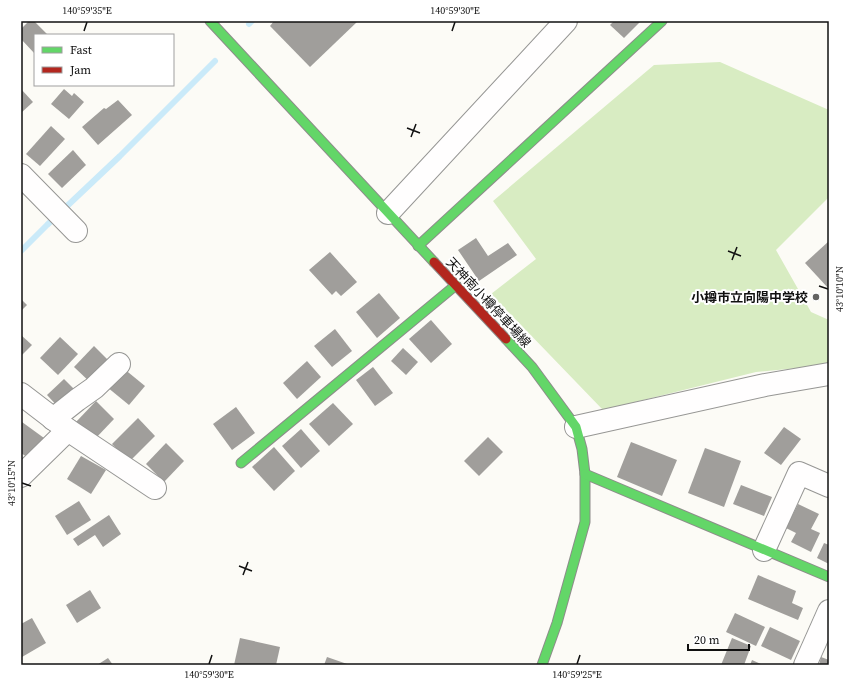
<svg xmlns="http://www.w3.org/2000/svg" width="850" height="686" font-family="'Source Serif 4','Noto Sans JP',serif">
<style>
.forest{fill:#d8ecc2}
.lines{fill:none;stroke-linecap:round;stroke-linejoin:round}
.stream{stroke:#caeaf9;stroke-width:6}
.building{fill:#a09e9b}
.street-casing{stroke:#969694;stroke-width:24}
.fast-casing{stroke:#8d8c8a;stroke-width:11}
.jam-casing{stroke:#8d8c8a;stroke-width:11}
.street{stroke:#fffefe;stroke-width:22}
.fast{stroke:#63d668;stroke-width:9}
.jam{stroke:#b3261e;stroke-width:9}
.ticks{fill:none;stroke:#101010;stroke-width:1.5}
.poi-dot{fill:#636260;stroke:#fff;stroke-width:1.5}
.labels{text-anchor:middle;stroke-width:4;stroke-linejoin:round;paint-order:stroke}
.poi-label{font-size:13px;font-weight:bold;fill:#101010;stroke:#fff;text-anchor:end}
.street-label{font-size:13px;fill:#101010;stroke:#fff}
.neatline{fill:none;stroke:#101010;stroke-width:1.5}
.ticks-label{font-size:10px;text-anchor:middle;fill:#101010}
</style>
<rect width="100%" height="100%" fill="#fcfbf6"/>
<polygon class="forest" points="720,62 829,110 829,197 776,250 811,312 829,320 829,365 756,372 603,410 491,294 536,259 493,201 654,65"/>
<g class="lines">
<g class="stream">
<polyline points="249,24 252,21"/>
<polyline points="21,251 47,225 120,156 215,61"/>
</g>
</g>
<g class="building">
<polygon points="29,21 34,21 48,35 35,35 35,54 21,39 21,29"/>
<polygon points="274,21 358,21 310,67 270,26"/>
<polygon points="614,21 641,21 624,38 610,25"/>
<polygon points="21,89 33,102 21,113"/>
<polygon points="64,89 72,96 74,93 84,102 69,119 51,104"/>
<polygon points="118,100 132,115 98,145 82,127 104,108 106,109"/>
<polygon points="51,126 65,139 40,166 26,154"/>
<polygon points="73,150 86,165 62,188 48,174"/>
<polygon points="476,238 488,256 508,243 517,255 479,281 458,250"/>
<polygon points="829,241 829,289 805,263"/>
<polygon points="330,252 357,282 341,296 336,291 332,295 309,270"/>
<polygon points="379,293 400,318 377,338 356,312"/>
<polygon points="21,299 27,305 21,311"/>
<polygon points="431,320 452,344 431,363 409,339"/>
<polygon points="335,329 352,351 332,367 314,346"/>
<polygon points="21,335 32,345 21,356"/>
<polygon points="60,337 78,354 58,375 40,358"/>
<polygon points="94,346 112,364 92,384 74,367"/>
<polygon points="403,348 418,362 406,375 391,361"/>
<polygon points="307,361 321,377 297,399 283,383"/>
<polygon points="373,367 393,393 375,406 356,380"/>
<polygon points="123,368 145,386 129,405 107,387"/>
<polygon points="64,379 77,392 60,409 47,395"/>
<polygon points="96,401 114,419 94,440 76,422"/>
<polygon points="333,403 353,424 329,446 309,424"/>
<polygon points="236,407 255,433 232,450 213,424"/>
<polygon points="138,418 155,436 129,462 112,444"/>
<polygon points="22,422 44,438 30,459 21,453"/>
<polygon points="784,427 801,439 781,465 764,453"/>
<polygon points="301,429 320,451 301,468 282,446"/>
<polygon points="488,437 503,452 479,476 464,461"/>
<polygon points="631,442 677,460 662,496 617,477"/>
<polygon points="166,443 184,461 164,482 146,464"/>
<polygon points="274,447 295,471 274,491 252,467"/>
<polygon points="705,448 741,461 724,507 688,493"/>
<polygon points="81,456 106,470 91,494 67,479"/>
<polygon points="741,485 772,497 764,516 733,504"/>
<polygon points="79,501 91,520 67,535 55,516"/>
<polygon points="798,504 819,514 811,529 820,533 811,552 791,542 796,533 786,528"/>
<polygon points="109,515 121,534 103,547 95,535 78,546 73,539"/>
<polygon points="824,543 829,545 829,564 817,558"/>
<polygon points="758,575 796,591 792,603 803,608 798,620 748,599"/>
<polygon points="90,590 101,608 77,623 66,605"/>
<polygon points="735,613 765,627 756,646 726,632"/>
<polygon points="32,618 46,643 22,657 21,624"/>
<polygon points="770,627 800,641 791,660 761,646"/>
<polygon points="240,638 280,647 276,665 234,665"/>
<polygon points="732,638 751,646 744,665 721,665"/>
<polygon points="327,657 350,665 324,665"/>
<polygon points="821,657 829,660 829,665 819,665"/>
<polygon points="108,658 113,665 97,665"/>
<polygon points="752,660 763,665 750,665"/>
</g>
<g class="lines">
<g class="street-casing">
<g id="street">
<polyline points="21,175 76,231"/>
<polyline points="388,213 566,21"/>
<polyline points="21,394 68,430 155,488"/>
<polyline points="53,419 77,400 94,388 119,364"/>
<polyline points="576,427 765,385 829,374"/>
<polyline points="21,476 68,430"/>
<polyline points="764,550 799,473 829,486"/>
<polyline points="805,665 829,611"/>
</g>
</g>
<g class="fast-casing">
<g id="fast">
<polyline points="210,21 434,262"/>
<polyline points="418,246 662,21"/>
<polyline points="506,339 532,367 576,427 582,449 585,474 585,522 557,623 542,665"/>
<polyline points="241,463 456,285"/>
<polyline points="585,474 829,577"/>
</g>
</g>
<g class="jam-casing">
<polyline id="jam" points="434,262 506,339"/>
</g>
<use href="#street" class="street"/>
<use href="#fast" class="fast"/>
<use href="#jam" class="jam"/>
</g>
<path class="ticks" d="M 84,31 L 87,22M 452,31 L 455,22M 407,128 L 420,133M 411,137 L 416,124M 728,251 L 741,256M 732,260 L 737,247M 819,286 L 828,289M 22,483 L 31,486M 239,566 L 252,571M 243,575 L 248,562M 209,664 L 212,655M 577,664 L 580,655"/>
<circle class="poi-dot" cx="816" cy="297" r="4"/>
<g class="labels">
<g class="poi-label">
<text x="808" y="302">小樽市立向陽中学校</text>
</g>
<g class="street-label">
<text transform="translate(489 302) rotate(47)" y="5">天神南小樽停車場線</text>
</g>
</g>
<rect width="850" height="686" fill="none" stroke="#ffffff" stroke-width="44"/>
<rect x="34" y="34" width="140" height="52" fill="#ffffff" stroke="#9f9f9f"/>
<rect x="42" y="47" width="20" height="6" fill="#63d668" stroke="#9f9f9f"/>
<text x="70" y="54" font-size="12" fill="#101010">Fast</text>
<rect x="42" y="67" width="20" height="6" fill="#b3261e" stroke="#9f9f9f"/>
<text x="70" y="74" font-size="12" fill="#101010">Jam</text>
<path d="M688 644v6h61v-6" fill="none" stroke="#101010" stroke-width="2"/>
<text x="694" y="644" font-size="12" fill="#101010" stroke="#ffffff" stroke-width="3" paint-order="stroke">20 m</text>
<rect x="22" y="22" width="806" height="642" class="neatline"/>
<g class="ticks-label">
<text x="87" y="14">140°59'35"E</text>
<text x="455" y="14">140°59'30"E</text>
<text transform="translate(839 289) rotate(-90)" y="4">43°10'10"N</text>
<text transform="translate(11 483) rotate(-90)" y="4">43°10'15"N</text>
<text x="209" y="678">140°59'30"E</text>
<text x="577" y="678">140°59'25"E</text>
</g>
</svg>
